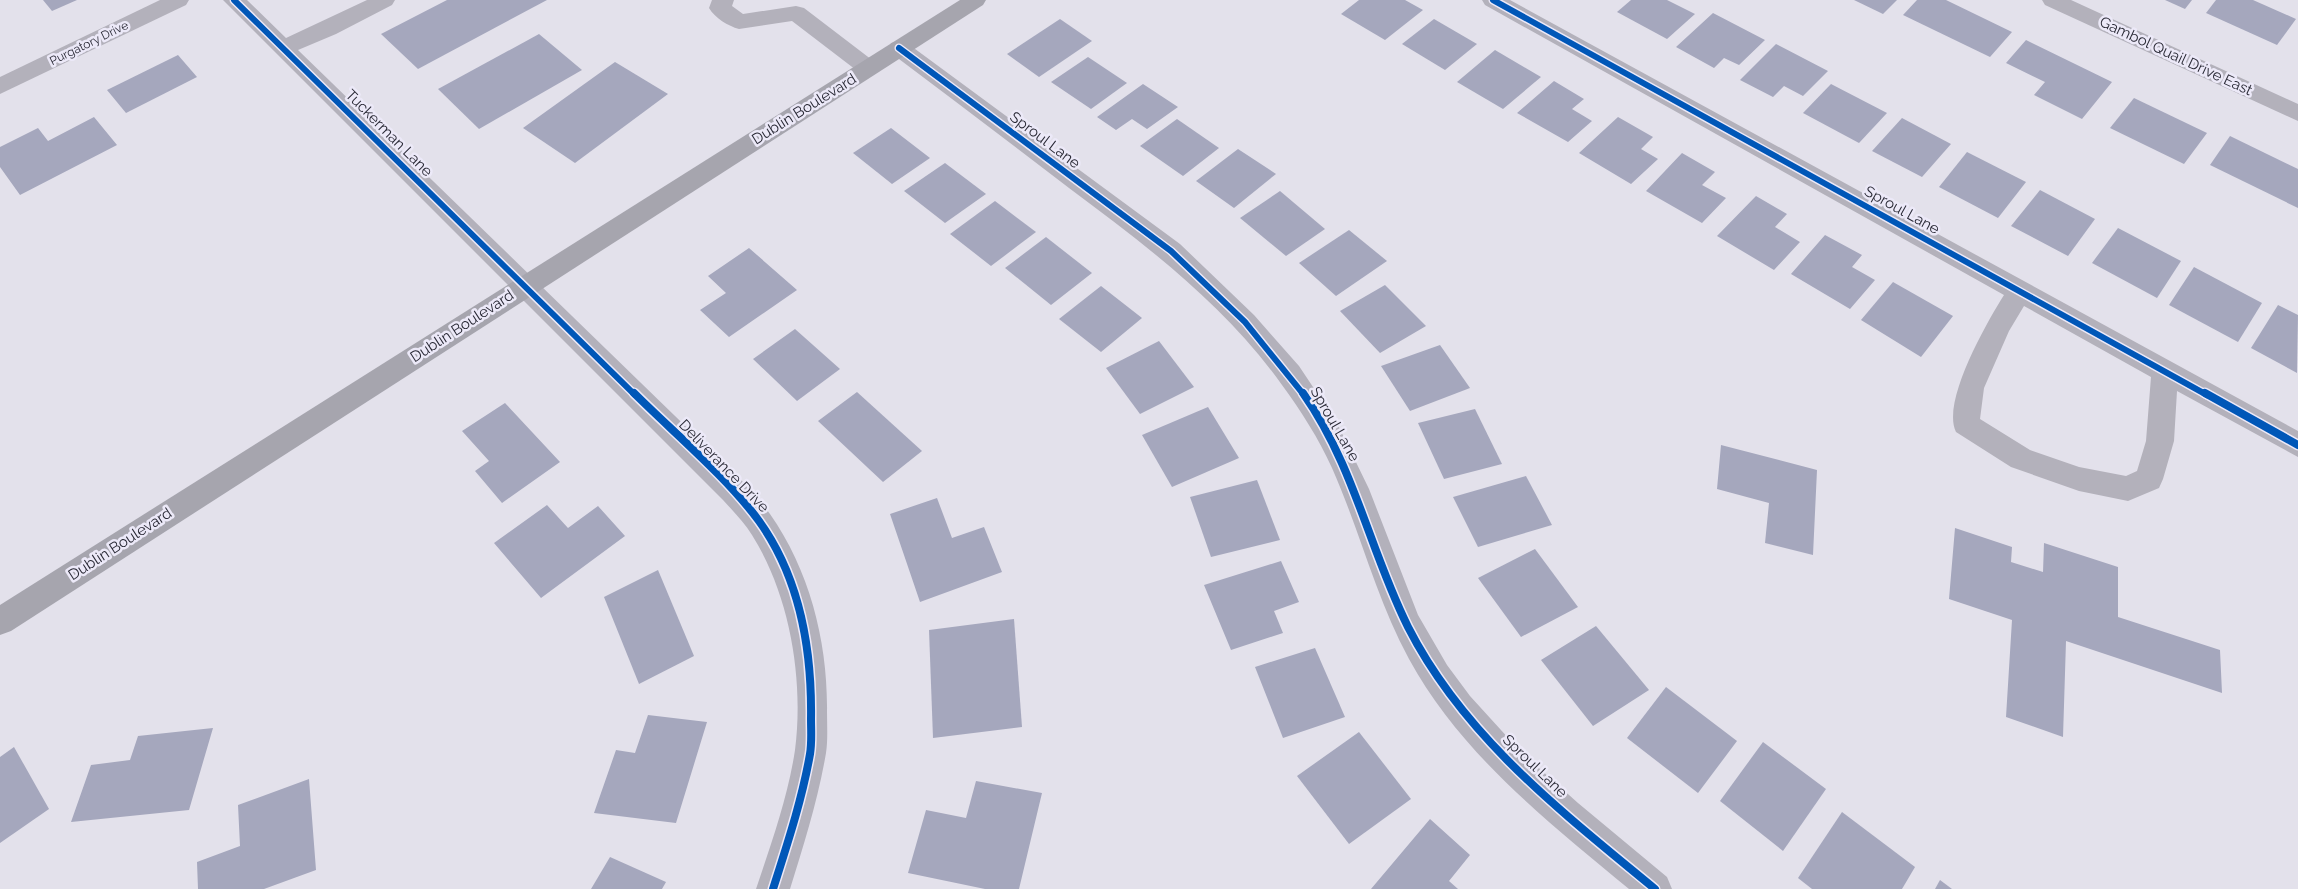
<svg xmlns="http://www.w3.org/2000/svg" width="2298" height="889" font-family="Raleway,sans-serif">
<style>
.building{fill:#a5a7bd}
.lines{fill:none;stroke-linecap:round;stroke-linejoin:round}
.minor{fill:#b3b1bb;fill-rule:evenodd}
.major{fill:#a6a5ae;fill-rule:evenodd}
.cycleway-far1-casing{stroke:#ece9f8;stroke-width:9}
.cycleway-casing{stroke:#ece9f8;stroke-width:11}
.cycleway-far1{stroke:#0057b8;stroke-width:6}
.cycleway{stroke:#0057b8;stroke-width:8}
.labels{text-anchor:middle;stroke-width:5;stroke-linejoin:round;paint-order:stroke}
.far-street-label{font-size:12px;fill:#292935;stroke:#ece9f8}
.street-label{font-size:15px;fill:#292935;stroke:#ece9f8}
</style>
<rect width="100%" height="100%" fill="#e3e1eb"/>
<g class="building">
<polygon points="43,0 77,0 52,11"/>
<polygon points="447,0 547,0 418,69 381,34"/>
<polygon points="1359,0 1405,0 1423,10 1385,40 1341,14"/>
<polygon points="1631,0 1667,0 1695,14 1667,39 1617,12"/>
<polygon points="1854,0 1897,0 1883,14"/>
<polygon points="1917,0 1946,0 2012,32 1990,57 1903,15"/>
<polygon points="2165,0 2192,0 2185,9"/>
<polygon points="2216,0 2253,0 2296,19 2277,45 2206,13"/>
<polygon points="1713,13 1765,40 1739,65 1724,58 1714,68 1676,47"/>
<polygon points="1060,19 1092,41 1039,77 1007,54"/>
<polygon points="1434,19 1477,44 1445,70 1402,44"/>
<polygon points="539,34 582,70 479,129 438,89"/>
<polygon points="2026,40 2112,82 2082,119 2034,95 2045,82 2006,63"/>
<polygon points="1776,44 1828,71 1803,96 1784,86 1773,97 1740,80"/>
<polygon points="1495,50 1541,77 1503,109 1457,82"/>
<polygon points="178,55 197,77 126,113 107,90"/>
<polygon points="1088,57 1127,83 1091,109 1051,82"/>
<polygon points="615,62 668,94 575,163 523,128"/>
<polygon points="1554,81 1584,99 1572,109 1592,121 1568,142 1517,113"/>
<polygon points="1143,84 1178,107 1147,129 1132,119 1116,130 1097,117"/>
<polygon points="1831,84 1887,113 1859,143 1803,113"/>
<polygon points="2134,98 2207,133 2184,164 2110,128"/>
<polygon points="94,117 117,145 20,195 0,167 0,147 38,128 48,141"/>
<polygon points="1618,117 1653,137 1641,149 1658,159 1631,184 1579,153"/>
<polygon points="1902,118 1951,144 1922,177 1872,151"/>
<polygon points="1177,119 1219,148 1183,176 1140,146"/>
<polygon points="891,128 930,158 892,184 853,153"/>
<polygon points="2230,136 2298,169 2298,208 2210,165"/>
<polygon points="1238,149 1276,174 1234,208 1196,181"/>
<polygon points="1967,152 2026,182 1998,218 1939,187"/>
<polygon points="1682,153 1715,172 1702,185 1726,198 1702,223 1646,191"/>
<polygon points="945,163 986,194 945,223 904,191"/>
<polygon points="2040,190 2095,219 2068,256 2011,226"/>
<polygon points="1280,191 1325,229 1286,256 1240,218"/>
<polygon points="1756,196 1787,214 1775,227 1800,242 1774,270 1717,236"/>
<polygon points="995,201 1036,232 991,266 950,234"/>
<polygon points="2118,228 2181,261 2157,298 2092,263"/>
<polygon points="1349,230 1387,261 1336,296 1299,263"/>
<polygon points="1825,235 1862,255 1852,267 1875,280 1850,309 1791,274"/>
<polygon points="1046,237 1092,273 1051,305 1005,268"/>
<polygon points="749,248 797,290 729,337 700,310 726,293 708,276"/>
<polygon points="2194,267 2262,303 2238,342 2169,305"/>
<polygon points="1893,282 1953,316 1921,357 1861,320"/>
<polygon points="1385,285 1426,326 1380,353 1340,311"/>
<polygon points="1101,286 1142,318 1101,352 1059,319"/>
<polygon points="2278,305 2298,315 2297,373 2251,348"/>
<polygon points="795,329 840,369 797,401 753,359"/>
<polygon points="1159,341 1194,387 1140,414 1106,368"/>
<polygon points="1440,345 1470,388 1410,411 1381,366"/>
<polygon points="857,392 922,451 883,482 818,421"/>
<polygon points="505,403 560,462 502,503 475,471 489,461 462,431"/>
<polygon points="1208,407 1239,458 1172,487 1142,435"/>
<polygon points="1475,409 1502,464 1444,479 1418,423"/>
<polygon points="1721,445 1817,470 1813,555 1765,543 1769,503 1717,489"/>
<polygon points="1526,476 1552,525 1478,547 1453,497"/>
<polygon points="1257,480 1280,540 1211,557 1190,497"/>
<polygon points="937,498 952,538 984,527 1002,572 920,602 890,514"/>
<polygon points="547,505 568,528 598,506 625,536 541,598 494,543"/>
<polygon points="1955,528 2012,547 2011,562 2043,572 2044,543 2118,567 2118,617 2220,650 2222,693 2066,641 2063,737 2006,717 2012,620 1949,599"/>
<polygon points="1535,549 1578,607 1521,637 1478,578"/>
<polygon points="1281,561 1299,602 1274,611 1283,633 1231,650 1204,585"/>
<polygon points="658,570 694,656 639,684 604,597"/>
<polygon points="1014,619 1022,727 933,738 929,630"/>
<polygon points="1596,626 1649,690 1593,726 1541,660"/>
<polygon points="1315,648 1345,717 1283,738 1255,667"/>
<polygon points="1666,687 1737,741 1698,793 1627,738"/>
<polygon points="648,715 707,722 676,823 594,813 616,750 635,753"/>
<polygon points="213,728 189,810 71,822 91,765 130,760 138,736"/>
<polygon points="1359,732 1411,799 1349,844 1297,776"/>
<polygon points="1763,742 1826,789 1783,851 1720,801"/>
<polygon points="14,747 49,809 0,843 0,757"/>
<polygon points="309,779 316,870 264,889 198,889 197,862 240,846 238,805"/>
<polygon points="976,781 1042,793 1019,889 985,889 908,873 926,810 966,818"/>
<polygon points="1842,812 1915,867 1902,889 1812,889 1798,878"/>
<polygon points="1430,819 1470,855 1449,881 1458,889 1371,889"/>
<polygon points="610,857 666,882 662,889 591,889"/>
<polygon points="1940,880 1952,889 1935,889"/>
</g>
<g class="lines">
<g class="minor">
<polygon points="160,0 189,0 186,5 0,94 0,77"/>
<path d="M 223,0 L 247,0 L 286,38 L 367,0 L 395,0 L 392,5 L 336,34 L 298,50 L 743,482 C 752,493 762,503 770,514 C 810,571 828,643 827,712 C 827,725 828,740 826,753 C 818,800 804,844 790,889 L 756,889 C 771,844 788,797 795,750 C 804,680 790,595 752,535 C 744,522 733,511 723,500 Z"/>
<path d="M 712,0 L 734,0 L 732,6 L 743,14 L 796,6 L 804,8 L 876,63 L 879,68 L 876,73 L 868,76 L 860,73 L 792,21 L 739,29 C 728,26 715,18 709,8 Z"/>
<path d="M 1482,0 L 1510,0 L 2298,431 L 2298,457 L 2177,391 L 2174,441 L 2163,479 L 2159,488 L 2128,501 L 2079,491 L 2011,467 L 1956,432 C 1941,402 1987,322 2004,295 L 1485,5 ZM 2024,306 L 2151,377 L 2146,441 L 2137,471 L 2126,476 L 2079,467 L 2030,450 L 1980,419 L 1984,388 L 2009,331 Z"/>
<polygon points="2042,0 2071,0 2298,104 2298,121 2045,5"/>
<path d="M 899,41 L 907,43 L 1180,244 L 1254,315 L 1299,366 L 1337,423 L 1369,489 L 1418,615 L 1447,665 L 1470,696 L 1521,752 L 1578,803 L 1667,877 L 1672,889 L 1629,889 C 1548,822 1460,753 1409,659 C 1376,598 1360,531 1332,468 C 1319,439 1301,411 1282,385 C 1225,305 1147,246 1069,188 C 1010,143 951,98 891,53 L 888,48 L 891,43 Z"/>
</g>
<polygon class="major" points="960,0 986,0 983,5 11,631 0,635 0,605"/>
<g class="cycleway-far1-casing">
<g id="cycleway-far1">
<polyline points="234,0 635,395"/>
<polyline points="1493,0 2207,395"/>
<polyline points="899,48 1171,251 1245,322 1304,395"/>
</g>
</g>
<g class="cycleway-casing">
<g id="cycleway">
<path d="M 634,393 C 673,432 727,477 759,521 C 800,578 812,651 811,719 C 811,731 812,742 810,754 C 802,800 787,845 773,889"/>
<path d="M 1303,393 C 1355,467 1369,549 1408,627 C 1464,737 1562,812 1655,889"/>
<polyline points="2205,393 2298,445"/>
</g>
</g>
<use href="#cycleway-far1" class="cycleway-far1"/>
<use href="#cycleway" class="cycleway"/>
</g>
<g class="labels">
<g class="far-street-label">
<text transform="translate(89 43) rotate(-26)" y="4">Purgatory Drive</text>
</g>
<g class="street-label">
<text transform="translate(2176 56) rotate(25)" y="5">Gambol Quail Drive East</text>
<text transform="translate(804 109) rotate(-32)" y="5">Dublin Boulevard</text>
<text transform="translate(389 133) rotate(45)" y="5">Tuckerman Lane</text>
<text transform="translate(1045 140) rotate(37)" y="5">Sproul Lane</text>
<text transform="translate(1902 210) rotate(29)" y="5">Sproul Lane</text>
<text transform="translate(462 326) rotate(-33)" y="5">Dublin Boulevard</text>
<text transform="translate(1335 424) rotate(60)" y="5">Sproul Lane</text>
<text transform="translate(724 466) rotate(46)" y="5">Deliverance Drive</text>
<text transform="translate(120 544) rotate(-33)" y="5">Dublin Boulevard</text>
<text transform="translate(1535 766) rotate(44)" y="5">Sproul Lane</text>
</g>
</g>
</svg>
